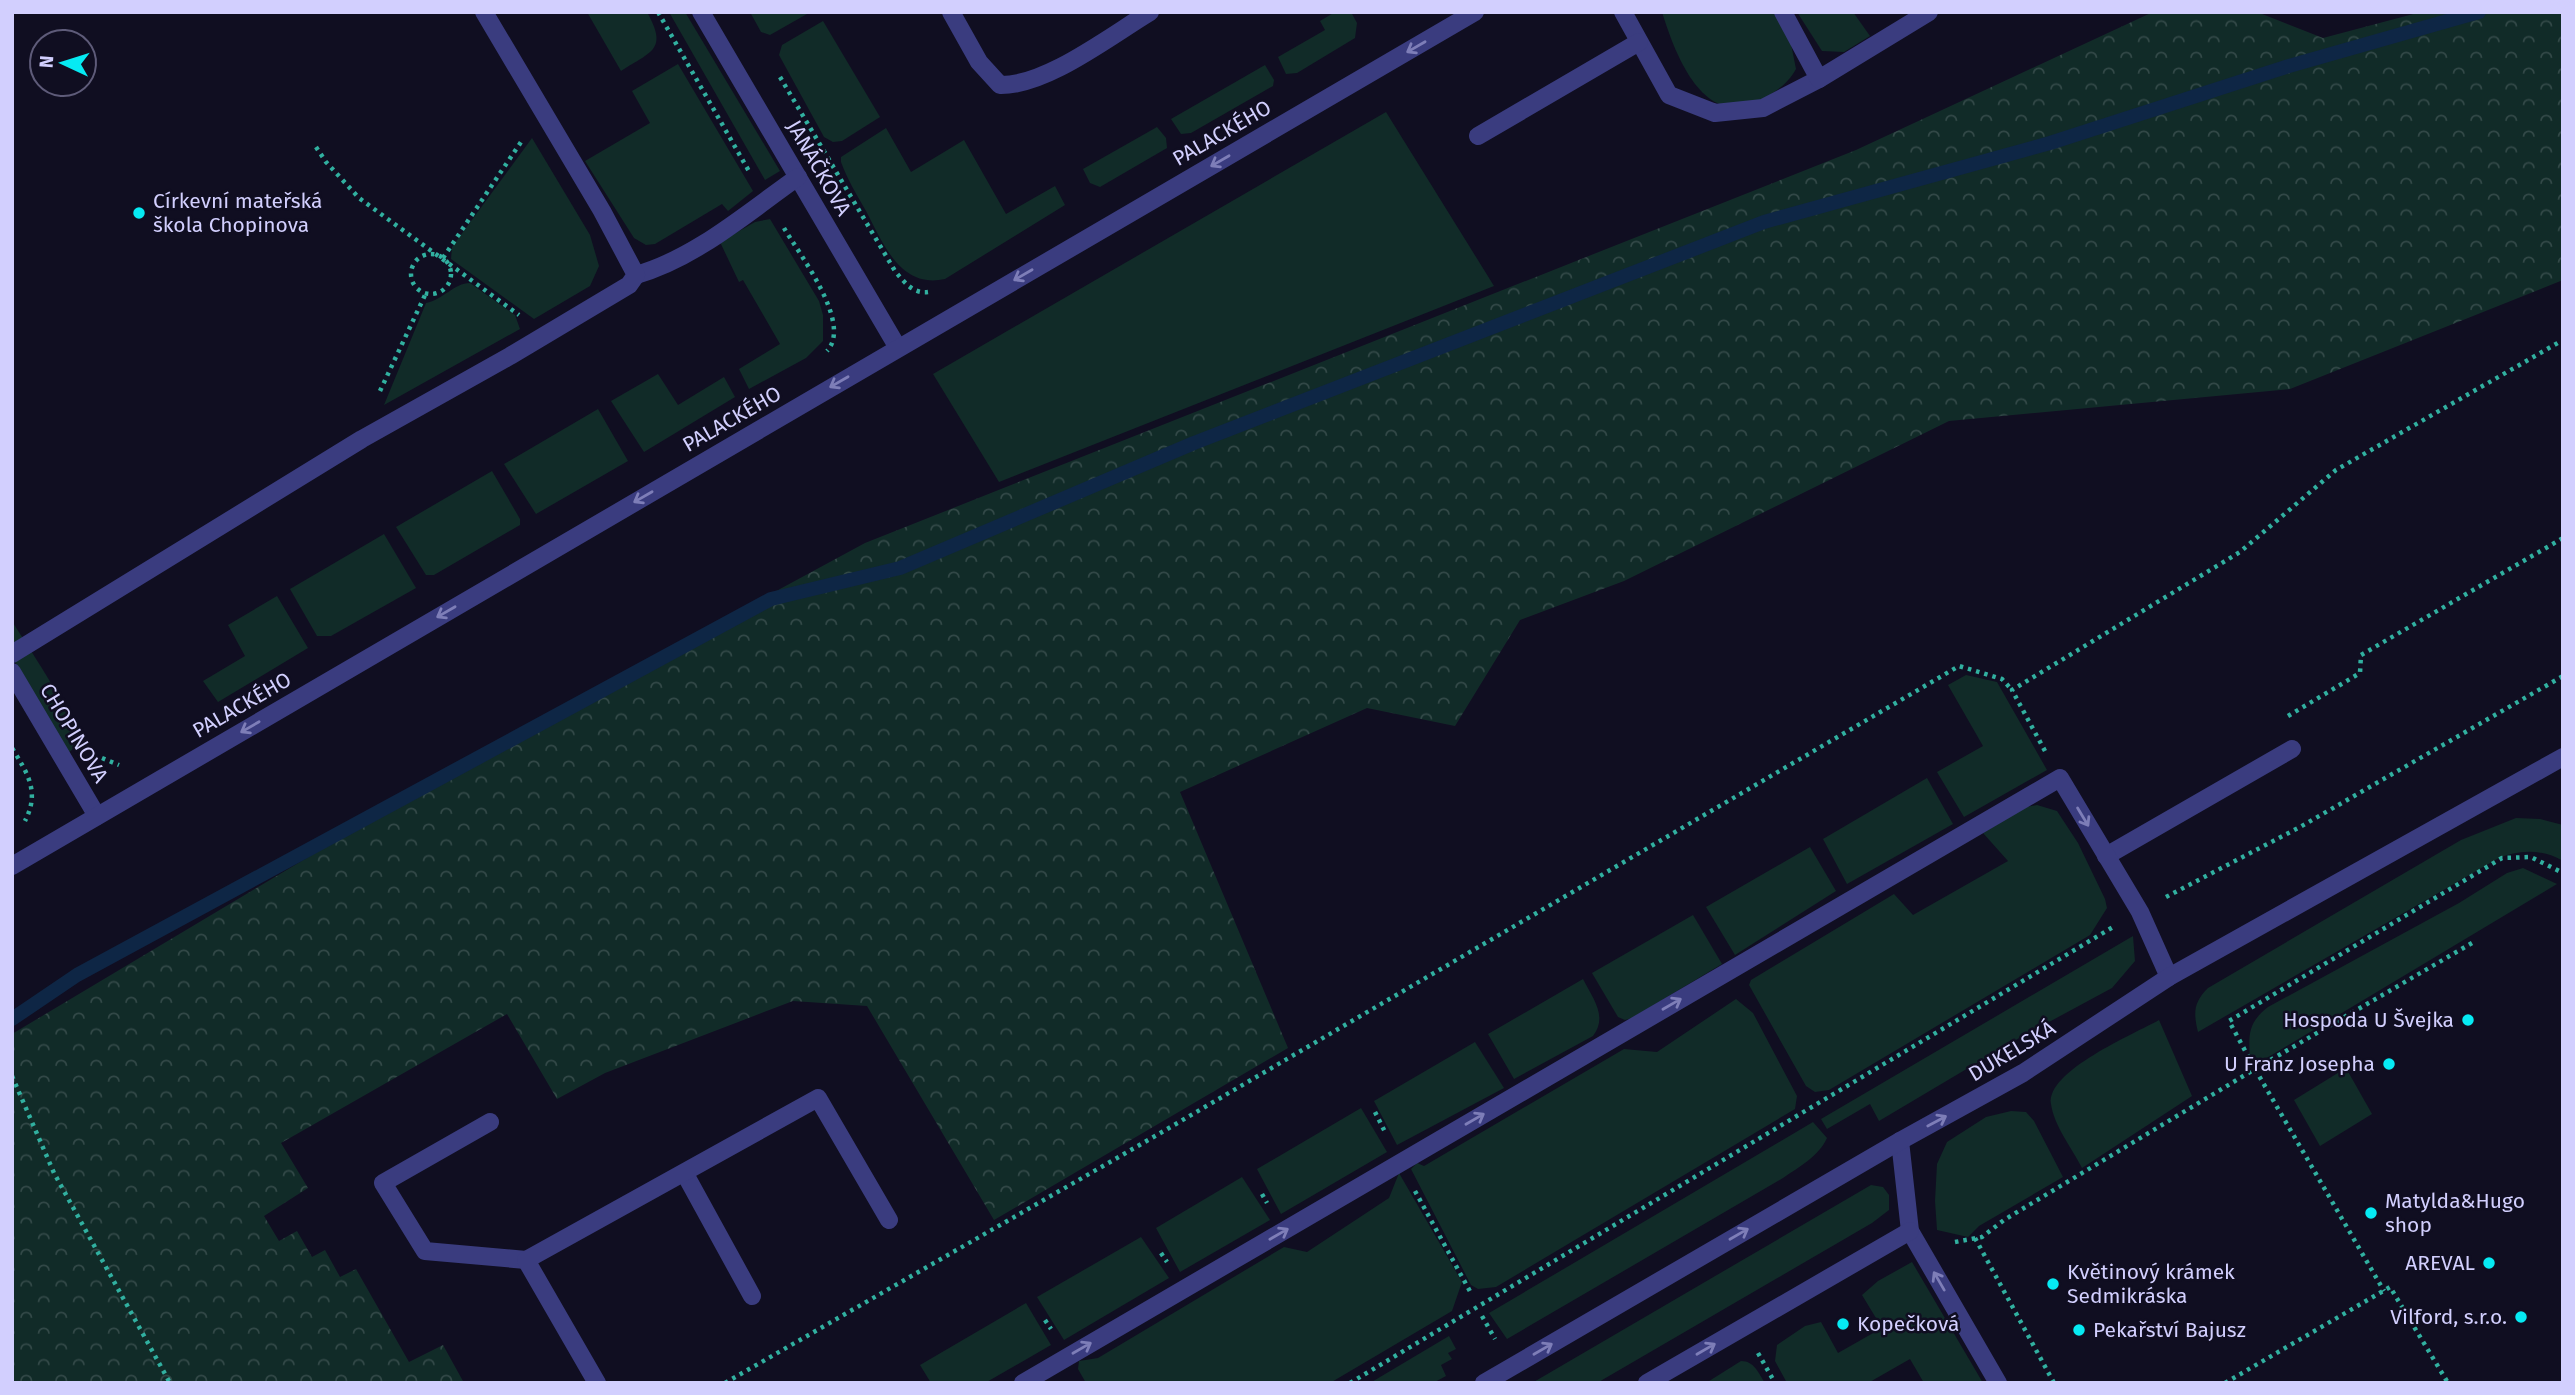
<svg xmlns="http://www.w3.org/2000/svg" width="2575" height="1395" font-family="'Fira Sans',sans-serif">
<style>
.grass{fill:#112b28}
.forest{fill:url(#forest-crowns)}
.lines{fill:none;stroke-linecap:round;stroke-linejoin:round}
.stream{stroke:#0e2645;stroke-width:14}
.path{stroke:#31b0a0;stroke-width:4.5;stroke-dasharray:3.5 5;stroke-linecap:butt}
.lane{stroke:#3a3c7f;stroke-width:18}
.street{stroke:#3a3c7f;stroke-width:18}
.oneway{stroke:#7e7eb8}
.poi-dot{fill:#06eaf3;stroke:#100e21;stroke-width:2.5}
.labels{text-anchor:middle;stroke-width:5;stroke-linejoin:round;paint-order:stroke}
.street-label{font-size:21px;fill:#d2cffe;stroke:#100e21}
.poi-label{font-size:21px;fill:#d2cffe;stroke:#100e21;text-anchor:start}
</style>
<defs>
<pattern id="forest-crowns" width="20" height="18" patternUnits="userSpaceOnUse" patternTransform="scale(1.75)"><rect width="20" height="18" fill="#112b28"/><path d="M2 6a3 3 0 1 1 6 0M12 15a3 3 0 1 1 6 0" fill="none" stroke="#334948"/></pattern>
</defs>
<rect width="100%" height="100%" fill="#100e21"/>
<g class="grass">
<path d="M 587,12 L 647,12 C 668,50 652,51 621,71 Z"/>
<polygon points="669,12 685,12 780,171 765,180"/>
<polygon points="750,12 807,12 807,14 770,35 761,32"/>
<polygon points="1335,12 1351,12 1357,23 1355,38 1297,73 1286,74 1278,57 1325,30 1320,21"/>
<path d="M 1662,12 L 1774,12 L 1791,44 L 1796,69 C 1787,85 1775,92 1759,101 C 1703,130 1675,54 1662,12 Z"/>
<polygon points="1797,12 1853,12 1870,36 1844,52 1822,51"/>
<polygon points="823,21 880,117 842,141 833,142 824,137 779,55 782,45"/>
<polygon points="678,64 753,191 728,211 722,204 655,244 646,245 634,238 585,161 650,123 632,91"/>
<polygon points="1265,65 1274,80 1273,86 1191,133 1181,134 1171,119"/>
<polygon points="1386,112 1494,286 999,482 933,374"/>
<polygon points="1157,127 1166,138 1167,148 1100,187 1090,183 1083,169"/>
<path d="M 886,128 L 911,172 L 964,140 L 1006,214 L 1055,186 L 1065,205 L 945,279 C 900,289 883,243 866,211 C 857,195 847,179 841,162 L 841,157 Z"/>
<polygon points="532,138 590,235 599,266 590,286 534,319 451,259 452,247"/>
<polygon points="770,219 819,301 823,315 823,341 806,358 749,389 739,369 780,344 743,280 739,282 720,242 755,222"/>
<path d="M 470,283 L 515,315 L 520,329 L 384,405 L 426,303 C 443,300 454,283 470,283 Z"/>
<polygon points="658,374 678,405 724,377 735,397 644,452 611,401"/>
<polygon points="598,409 628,461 536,514 504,464"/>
<polygon points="492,471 520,519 520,525 434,575 426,575 396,527"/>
<polygon points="384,534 416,588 331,636 317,636 290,589"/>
<polygon points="277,596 308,648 218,702 203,681 245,656 228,625"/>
<path d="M 12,621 C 24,641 80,723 78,740 C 77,746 73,749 68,753 L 12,657 Z"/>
<polygon points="1966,675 1997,682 2047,770 1964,817 1937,772 1983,746 1948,685"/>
<polygon points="1927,778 1953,824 1847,884 1823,839"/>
<polygon points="2037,805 2057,811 2078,843 2105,899 2107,908 2090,935 1829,1090 1815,1092 1806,1086 1749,985 1751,980 1894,894 1913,915 2008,861 1983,833 2026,807"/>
<path d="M 2516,818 L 2540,819 L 2563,825 L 2563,861 C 2543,849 2519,849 2497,859 L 2198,1032 C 2193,1012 2194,1002 2208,988 L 2461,840 Z"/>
<polygon points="1810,847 1836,891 1735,955 1706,907"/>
<path d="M 2523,868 L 2557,884 L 2250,1068 C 2250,1039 2244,1026 2268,1007 L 2459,903 L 2507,873 Z"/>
<polygon points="1693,915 1722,964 1632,1018 1625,1020 1618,1017 1592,973"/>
<polygon points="2133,936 2135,961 2112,988 2012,1042 1879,1121 1870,1104 1827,1129 1821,1119"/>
<path d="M 1583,979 C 1593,999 1608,1016 1593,1036 L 1514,1079 L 1488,1034 Z"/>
<polygon points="1736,999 1753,1013 1797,1096 1795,1109 1496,1287 1478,1289 1471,1285 1411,1169 1417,1163 1424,1166 1624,1049 1657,1052"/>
<path d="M 2159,1020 L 2192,1096 L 2082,1168 C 2072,1148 2054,1126 2051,1104 C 2046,1071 2134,1034 2159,1020 Z"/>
<polygon points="1475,1042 1504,1088 1397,1145 1374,1101"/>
<polygon points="2346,1068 2372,1114 2320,1146 2294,1100"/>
<polygon points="1361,1108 1387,1152 1281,1214 1257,1169"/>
<polygon points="2011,1111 2026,1112 2034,1121 2063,1177 1979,1226 1968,1237 1937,1230 1935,1201 1937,1164 1947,1142 1986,1117"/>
<path d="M 1813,1122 L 1827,1138 C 1819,1156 1799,1167 1783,1178 L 1507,1339 L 1489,1313 Z"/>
<polygon points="1399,1173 1462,1282 1452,1311 1330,1383 1086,1383 1078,1369 1079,1361 1098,1358 1284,1247 1307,1252 1389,1198"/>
<polygon points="1242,1177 1270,1220 1180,1272 1156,1228"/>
<polygon points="1871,1185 1883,1187 1889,1195 1889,1210 1872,1223 1597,1383 1532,1383"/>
<polygon points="1141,1237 1169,1278 1064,1340 1037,1297"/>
<polygon points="1912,1262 1983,1383 1924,1383 1910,1359 1868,1383 1787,1383 1775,1361 1777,1345 1805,1326 1821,1322 1838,1353 1882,1328 1862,1295 1878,1281"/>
<polygon points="1026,1303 1051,1345 985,1383 931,1383 920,1365"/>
<polygon points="1449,1336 1456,1349 1448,1353 1452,1359 1441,1365 1446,1376 1433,1383 1370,1383"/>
<path d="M 1741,1361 C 1754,1361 1758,1372 1765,1383 L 1706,1383 Z"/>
</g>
<polygon class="forest" points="2153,12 2257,12 2323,38 2421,12 2563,12 2563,280 2290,389 1949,421 1624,581 1520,620 1455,726 1367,708 1180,792 1288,1048 994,1220 867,1006 793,1001 605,1073 557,1099 507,1014 281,1143 308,1188 264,1216 279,1241 297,1231 312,1257 325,1250 340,1277 356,1269 409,1362 443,1345 464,1383 12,1383 12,1034 536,721 865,543 1856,150"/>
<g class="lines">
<polyline class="stream" points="12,1019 77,975 771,599 900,568 1194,443 1764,222 2050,143 2289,66 2479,12"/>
<g class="path">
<polyline points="658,12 750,173"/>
<path d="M 780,77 L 895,271 C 904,282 913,294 928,292"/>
<polyline points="316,147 326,162 359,198 519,315"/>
<path d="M 784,228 C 799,254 853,323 827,351"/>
<circle cx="431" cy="274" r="20"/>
<polyline points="443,258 523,139"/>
<polyline points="380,391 426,293"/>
<polyline points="2288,716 2360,673 2361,655 2563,538"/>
<path d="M 12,748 C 28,774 40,792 25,821"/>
<polyline points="2045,751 2012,690 2240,552 2336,470 2563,340"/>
<polyline points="102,758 119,765"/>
<polyline points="2166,897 2300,827 2563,676"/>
<polyline points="2472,943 2255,1069 2229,1021 2502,858 2531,857 2563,873"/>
<polyline points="12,1076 54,1173 170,1383"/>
<polyline points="1375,1112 1386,1134"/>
<polyline points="1415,1191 1472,1295"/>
<polyline points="1262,1194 1267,1203"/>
<polyline points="1975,1238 2054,1383"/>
<polyline points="1955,1242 1982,1237 2004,1220 2255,1069 2384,1291"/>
<polyline points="1161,1253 1167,1262"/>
<polyline points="1482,1316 1495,1339"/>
<polyline points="1045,1320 1051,1329"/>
<polyline points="1758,1353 1775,1383"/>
<polyline points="725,1383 1157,1135 1959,666 2002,679 2012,690"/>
<polyline points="1350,1383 2113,927"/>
<polyline points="2225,1383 2390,1287 2448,1383"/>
</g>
<g class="lane">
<polyline points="1623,12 1669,95 1715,113 1763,108 1819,79"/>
<polyline points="1783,12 1819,79 1929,12"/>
<polyline points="1478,136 1639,42"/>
<polyline points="2106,856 2292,749"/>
<polyline points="490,1122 383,1183 425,1251 526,1260"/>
<polyline points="1900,1141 1910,1231 1998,1383"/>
<polyline points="685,1174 752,1296"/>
<polyline points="597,1383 526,1260 818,1098 889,1220"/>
<polyline points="1023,1383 2060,778 2140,912 2169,977"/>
<polyline points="1647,1383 1910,1231"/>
</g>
<g class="street">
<polyline points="701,12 898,348"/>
<path d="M 951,12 L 979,62 L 1000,85 C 1046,86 1110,36 1150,12"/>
<path d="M 636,275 C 696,258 748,212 798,177"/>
<polyline points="12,654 362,439 510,356 629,285 636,275 602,211 484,12"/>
<polyline points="12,672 97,816"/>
<polyline points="12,866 1475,12"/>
<polyline points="1484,1383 1900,1141 2023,1073 2169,977 2563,757"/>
</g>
</g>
<defs><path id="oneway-shaft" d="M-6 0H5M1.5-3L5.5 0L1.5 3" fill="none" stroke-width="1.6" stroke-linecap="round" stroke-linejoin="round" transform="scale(1.75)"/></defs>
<g class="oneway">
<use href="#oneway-shaft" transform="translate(1416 47) rotate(150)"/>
<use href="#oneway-shaft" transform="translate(1220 161) rotate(150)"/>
<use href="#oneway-shaft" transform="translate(1023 275) rotate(150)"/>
<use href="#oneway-shaft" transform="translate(839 382) rotate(150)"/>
<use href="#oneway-shaft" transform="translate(643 497) rotate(150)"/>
<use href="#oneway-shaft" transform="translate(446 612) rotate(150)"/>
<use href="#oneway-shaft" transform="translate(250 727) rotate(150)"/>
<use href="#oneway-shaft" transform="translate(2083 817) rotate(59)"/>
<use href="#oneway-shaft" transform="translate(1672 1004) rotate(-30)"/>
<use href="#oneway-shaft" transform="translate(1475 1119) rotate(-30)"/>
<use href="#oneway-shaft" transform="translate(1937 1121) rotate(-28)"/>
<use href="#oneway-shaft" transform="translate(1279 1234) rotate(-30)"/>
<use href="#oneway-shaft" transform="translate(1739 1234) rotate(-30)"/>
<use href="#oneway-shaft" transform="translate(1939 1281) rotate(-120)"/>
<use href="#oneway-shaft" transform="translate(1082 1348) rotate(-30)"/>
<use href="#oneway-shaft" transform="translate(1543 1349) rotate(-30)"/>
<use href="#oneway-shaft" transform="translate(1706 1349) rotate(-30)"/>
</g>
<g class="poi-dot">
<circle cx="139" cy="213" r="7"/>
<circle cx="2468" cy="1020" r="7"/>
<circle cx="2389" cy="1064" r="7"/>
<circle cx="2371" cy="1213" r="7"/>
<circle cx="2489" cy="1263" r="7"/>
<circle cx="2053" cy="1284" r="7"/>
<circle cx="2521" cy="1317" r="7"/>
<circle cx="1843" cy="1324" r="7"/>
<circle cx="2079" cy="1330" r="7"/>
</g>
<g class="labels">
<g class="street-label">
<text transform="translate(1222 133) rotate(-30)" y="7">PALACKÉHO</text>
<text transform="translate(819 168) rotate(60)" y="7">JANÁČKOVA</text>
<text transform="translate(732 419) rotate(-30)" y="7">PALACKÉHO</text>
<text transform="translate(242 705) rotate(-30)" y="7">PALACKÉHO</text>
<text transform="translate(74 733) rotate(59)" y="7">CHOPINOVA</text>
<text transform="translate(2012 1051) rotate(-31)" y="7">DUKELSKÁ</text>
</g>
<g class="poi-label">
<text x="153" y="208">Církevní mateřská<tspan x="153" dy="24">škola Chopinova</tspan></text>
<text x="2454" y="1027" text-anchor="end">Hospoda U Švejka</text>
<text x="2375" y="1071" text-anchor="end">U Franz Josepha</text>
<text x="2385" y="1208">Matylda&amp;Hugo<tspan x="2385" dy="24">shop</tspan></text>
<text x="2475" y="1270" text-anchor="end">AREVAL</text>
<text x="2067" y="1279">Květinový krámek<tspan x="2067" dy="24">Sedmikráska</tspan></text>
<text x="2507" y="1324" text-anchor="end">Vilford, s.r.o.</text>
<text x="1857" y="1331">Kopečková</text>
<text x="2093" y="1337">Pekařství Bajusz</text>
</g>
</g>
<rect width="2575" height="1395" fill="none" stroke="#d2cffe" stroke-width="28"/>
<g transform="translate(63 63) rotate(274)"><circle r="33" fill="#100e21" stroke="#5e5b79" stroke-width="2"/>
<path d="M0-5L12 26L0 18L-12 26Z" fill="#06eaf3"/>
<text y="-10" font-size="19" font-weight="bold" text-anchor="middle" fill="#d2cffe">N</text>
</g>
</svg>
